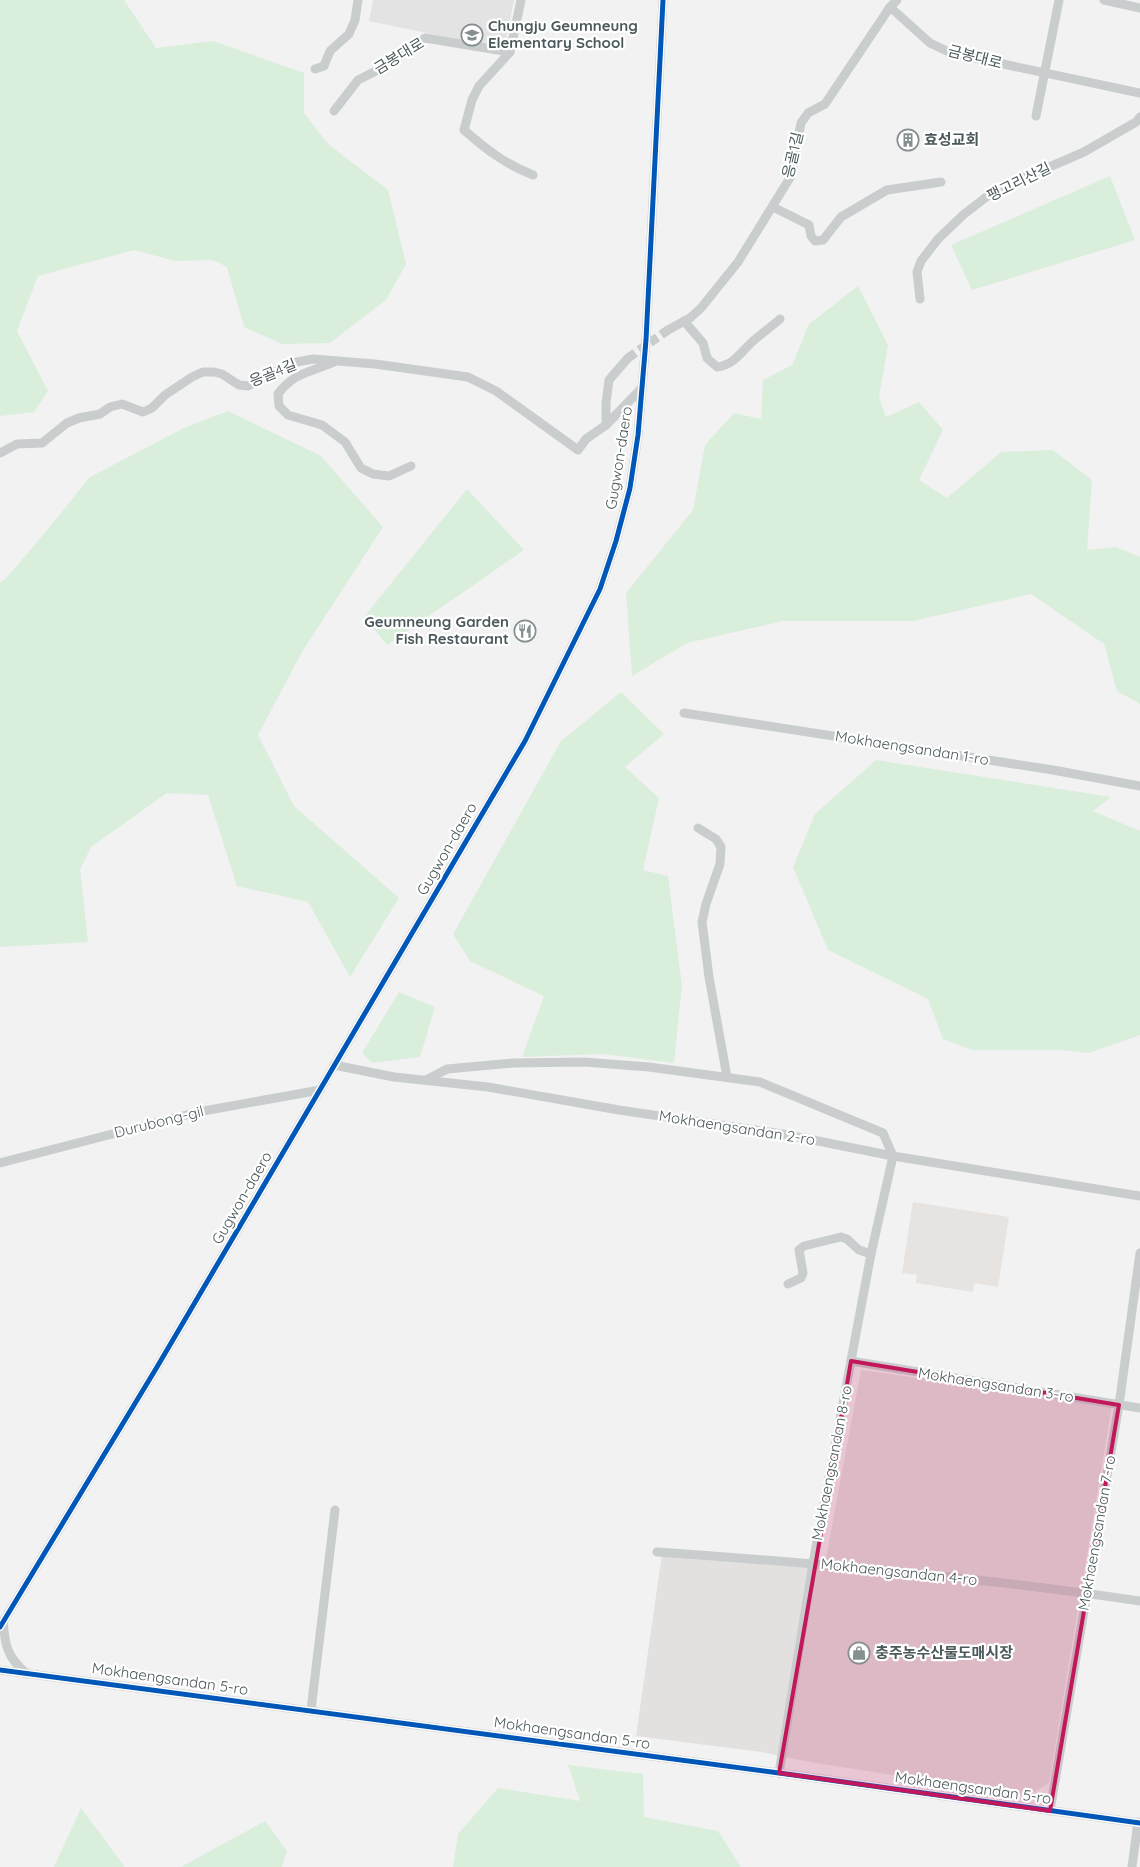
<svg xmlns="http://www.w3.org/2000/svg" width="1140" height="1867" font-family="Quicksand,'Noto Sans KR',sans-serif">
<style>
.commercial{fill:#e3e1e0}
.education{fill:#e4e3e4}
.green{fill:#daeedc}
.sand{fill:#e6e3e1}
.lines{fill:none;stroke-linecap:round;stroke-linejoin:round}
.minor-tunnel{stroke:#c8cccc;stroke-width:9;stroke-dasharray:9 4.5;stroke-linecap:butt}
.minor{stroke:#cacdce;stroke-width:9}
.cycleway-casing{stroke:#fff;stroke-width:8}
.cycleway{stroke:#0057b8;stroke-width:5}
.marked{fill:#c2185b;fill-opacity:0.2;stroke:#c2185b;stroke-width:4;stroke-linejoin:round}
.labels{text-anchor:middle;stroke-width:4.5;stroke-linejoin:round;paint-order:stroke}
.poi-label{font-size:15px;font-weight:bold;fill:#4b595c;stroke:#fff;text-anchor:start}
.street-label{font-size:15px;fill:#4b595c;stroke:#fff}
</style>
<rect width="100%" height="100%" fill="#f2f2f2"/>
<polygon class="commercial" points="861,1370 1112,1405 1049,1783 1027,1796 810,1762 761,1752 636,1736 662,1554 824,1569"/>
<polygon class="education" points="373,0 514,0 504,49 369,21"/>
<g class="green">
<polygon points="0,0 124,0 156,48 213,41 304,73 304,113 328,144 388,190 406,264 386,300 330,343 282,344 244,327 227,267 213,260 175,261 134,250 38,276 17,331 48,391 34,412 0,416"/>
<polygon points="1110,176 1135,240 972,290 951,245"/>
<polygon points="858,286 888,345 879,397 886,417 919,402 943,430 919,480 947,498 1001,452 1053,450 1092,480 1087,550 1116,547 1140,557 1140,704 1117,691 1104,644 1031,594 913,621 782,621 687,643 632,676 626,593 693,510 705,445 734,413 761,419 763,380 792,365 809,324"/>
<polygon points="228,411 321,456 383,527 302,652 258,735 294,806 399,898 350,977 308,902 237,886 208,795 167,793 91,847 80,870 88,942 0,947 0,583 8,576 43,535 90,477 184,428"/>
<polygon points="467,489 524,550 387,645 364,617"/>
<polygon points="621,692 664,734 625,767 659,798 643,870 668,876 682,986 674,1063 603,1054 522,1057 544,996 470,961 453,934 561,741"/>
<polygon points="876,760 1111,797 1093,811 1140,831 1140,1035 1089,1053 1060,1050 972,1050 943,1039 928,999 828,950 793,867 815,814"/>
<polygon points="399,992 435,1007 420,1057 372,1063 362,1053"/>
<polygon points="568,1765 643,1774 644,1817 718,1831 741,1867 453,1867 458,1834 498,1788 580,1801"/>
<polygon points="81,1808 125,1867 54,1867"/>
<polygon points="265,1821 287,1851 282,1867 181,1867"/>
</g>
<polygon class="sand" points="913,1202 1009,1217 998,1287 974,1283 973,1292 916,1283 917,1275 902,1273"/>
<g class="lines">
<polyline class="minor-tunnel" points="628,358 668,330"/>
<g class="minor">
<path d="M 521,0 L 510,52 L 479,86 L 472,100 L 464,130 C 487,150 505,164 533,175"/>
<polyline points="1104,0 1140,8"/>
<polyline points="890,7 930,43 951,53 1140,93"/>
<polyline points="315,69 324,66 330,51 349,34 355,20 358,0"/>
<polyline points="334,111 358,80 390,64 425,38 510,52"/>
<polyline points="1036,116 1059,0"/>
<polyline points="773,207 809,225 811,236 815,241 823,240 841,217 887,190 941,182"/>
<polyline points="920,299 917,272 921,261 938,239 963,215 994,191 1084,152 1136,122 1140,117"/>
<path d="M 684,321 L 703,343 L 707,358 L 717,367 C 734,365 740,353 752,342 C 761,334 771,327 780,319"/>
<polyline points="668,330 690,318 701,308 738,262 791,176 801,123 808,113 825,104 890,7 897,0"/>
<path d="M 336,361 C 311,373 295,371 278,394 L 279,406 L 288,415 L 322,425 L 345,442 L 361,468 L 373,474 L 389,476 L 411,466"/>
<polyline points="606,425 606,403 609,380 628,358"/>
<polyline points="0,453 17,444 42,443 67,423 79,418 100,414 110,407 122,404 143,412 152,408 165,395 192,377 203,372 214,372 222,374 239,385 248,386 292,363 313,359 375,364 468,377 496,391 578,450 586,439 606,425 642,388"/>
<polyline points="684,713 1053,770 1140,786"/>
<polyline points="698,828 716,839 721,847 720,864 706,904 702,922 709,977 727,1077"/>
<polyline points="334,1065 394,1077 488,1087 619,1110 783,1134 893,1156 1140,1196"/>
<polyline points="426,1080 447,1069 513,1063 584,1062 649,1067 760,1082 883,1133 893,1156 871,1254 813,1563 779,1773"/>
<polyline points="0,1163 198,1112 320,1090"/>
<polyline points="788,1284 801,1278 803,1273 799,1250 804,1246 841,1237 847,1239 859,1250 871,1254"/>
<polyline points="851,1361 1140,1408"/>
<path d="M 657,1552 C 818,1563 980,1577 1140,1601"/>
<path d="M 3,1621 C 5,1646 7,1657 27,1674"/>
<polyline points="0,1627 157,1367 525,741 600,589 616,541 630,488 638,435 646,340 663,0"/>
<polyline points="0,1670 779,1773 1140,1823"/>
<polyline points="311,1710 335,1510"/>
<polyline points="1050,1811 1119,1405 1140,1253"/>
<polyline points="1132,1867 1138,1822"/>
</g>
<g class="cycleway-casing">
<g id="cycleway">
<polyline points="0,1627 157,1367 525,741 600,589 616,541 630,488 638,435 646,340 663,0"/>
<polyline points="0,1670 779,1773 1140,1823"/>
</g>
</g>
<use href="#cycleway" class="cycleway"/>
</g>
<path class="marked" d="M 851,1361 L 1119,1405 L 1050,1811 L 779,1773 Z"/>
<defs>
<g id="school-ring" transform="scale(1.125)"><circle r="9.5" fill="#fff" stroke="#858f90" stroke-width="1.5"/><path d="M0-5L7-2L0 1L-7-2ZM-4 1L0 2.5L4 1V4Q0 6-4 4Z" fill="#858f90"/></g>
<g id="building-ring" transform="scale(1.125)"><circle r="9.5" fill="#fff" stroke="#858f90" stroke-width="1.5"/><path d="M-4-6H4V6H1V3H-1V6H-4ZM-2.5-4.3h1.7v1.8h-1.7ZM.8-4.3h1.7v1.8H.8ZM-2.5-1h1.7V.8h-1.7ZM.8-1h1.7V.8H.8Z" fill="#858f90"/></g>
<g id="restaurant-ring" transform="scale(1.125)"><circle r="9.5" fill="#fff" stroke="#858f90" stroke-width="1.5"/><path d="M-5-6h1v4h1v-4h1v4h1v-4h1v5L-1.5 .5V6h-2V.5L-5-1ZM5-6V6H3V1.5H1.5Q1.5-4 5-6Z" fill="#858f90"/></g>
<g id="shop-ring" transform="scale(1.125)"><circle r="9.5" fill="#fff" stroke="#858f90" stroke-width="1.5"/><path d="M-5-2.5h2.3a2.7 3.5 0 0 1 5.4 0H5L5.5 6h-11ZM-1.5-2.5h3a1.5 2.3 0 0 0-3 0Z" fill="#858f90"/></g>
</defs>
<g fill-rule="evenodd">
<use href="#school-ring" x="472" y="35"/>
<use href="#building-ring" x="908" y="140"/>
<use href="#restaurant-ring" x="525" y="631"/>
<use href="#shop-ring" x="859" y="1653"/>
</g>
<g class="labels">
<g class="poi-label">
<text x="488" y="31">Chungju Geumneung<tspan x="488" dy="17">Elementary School</tspan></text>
<text x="924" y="145">효성교회</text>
<text x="509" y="627" text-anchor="end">Geumneung Garden<tspan x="509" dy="17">Fish Restaurant</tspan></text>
<text x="875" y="1658">충주농수산물도매시장</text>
</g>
<g class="street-label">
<text transform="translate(399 56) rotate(-31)" y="5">금봉대로</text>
<text transform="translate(975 57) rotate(14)" y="5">금봉대로</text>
<text transform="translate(793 155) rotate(-77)" y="5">응골1길</text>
<text transform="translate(1019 182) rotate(-26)" y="5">팽고리산길</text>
<text transform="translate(273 373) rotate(-22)" y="5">응골4길</text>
<text transform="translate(619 458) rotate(-81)" y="5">Gugwon-daero</text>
<text transform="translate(912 748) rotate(9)" y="5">Mokhaengsandan 1-ro</text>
<text transform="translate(447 849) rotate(-60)" y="5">Gugwon-daero</text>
<text transform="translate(159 1122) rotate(-14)" y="5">Durubong-gil</text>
<text transform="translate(737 1128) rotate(9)" y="5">Mokhaengsandan 2-ro</text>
<text transform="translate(242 1198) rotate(-60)" y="5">Gugwon-daero</text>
<text transform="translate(996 1385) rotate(9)" y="5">Mokhaengsandan 3-ro</text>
<text transform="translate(832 1463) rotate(-79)" y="5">Mokhaengsandan 8-ro</text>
<text transform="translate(1097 1533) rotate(-80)" y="5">Mokhaengsandan 7-ro</text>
<text transform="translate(899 1572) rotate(6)" y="5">Mokhaengsandan 4-ro</text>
<text transform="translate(170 1679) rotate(8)" y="5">Mokhaengsandan 5-ro</text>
<text transform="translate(572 1733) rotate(8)" y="5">Mokhaengsandan 5-ro</text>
<text transform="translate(973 1788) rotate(8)" y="5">Mokhaengsandan 5-ro</text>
</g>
</g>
</svg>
